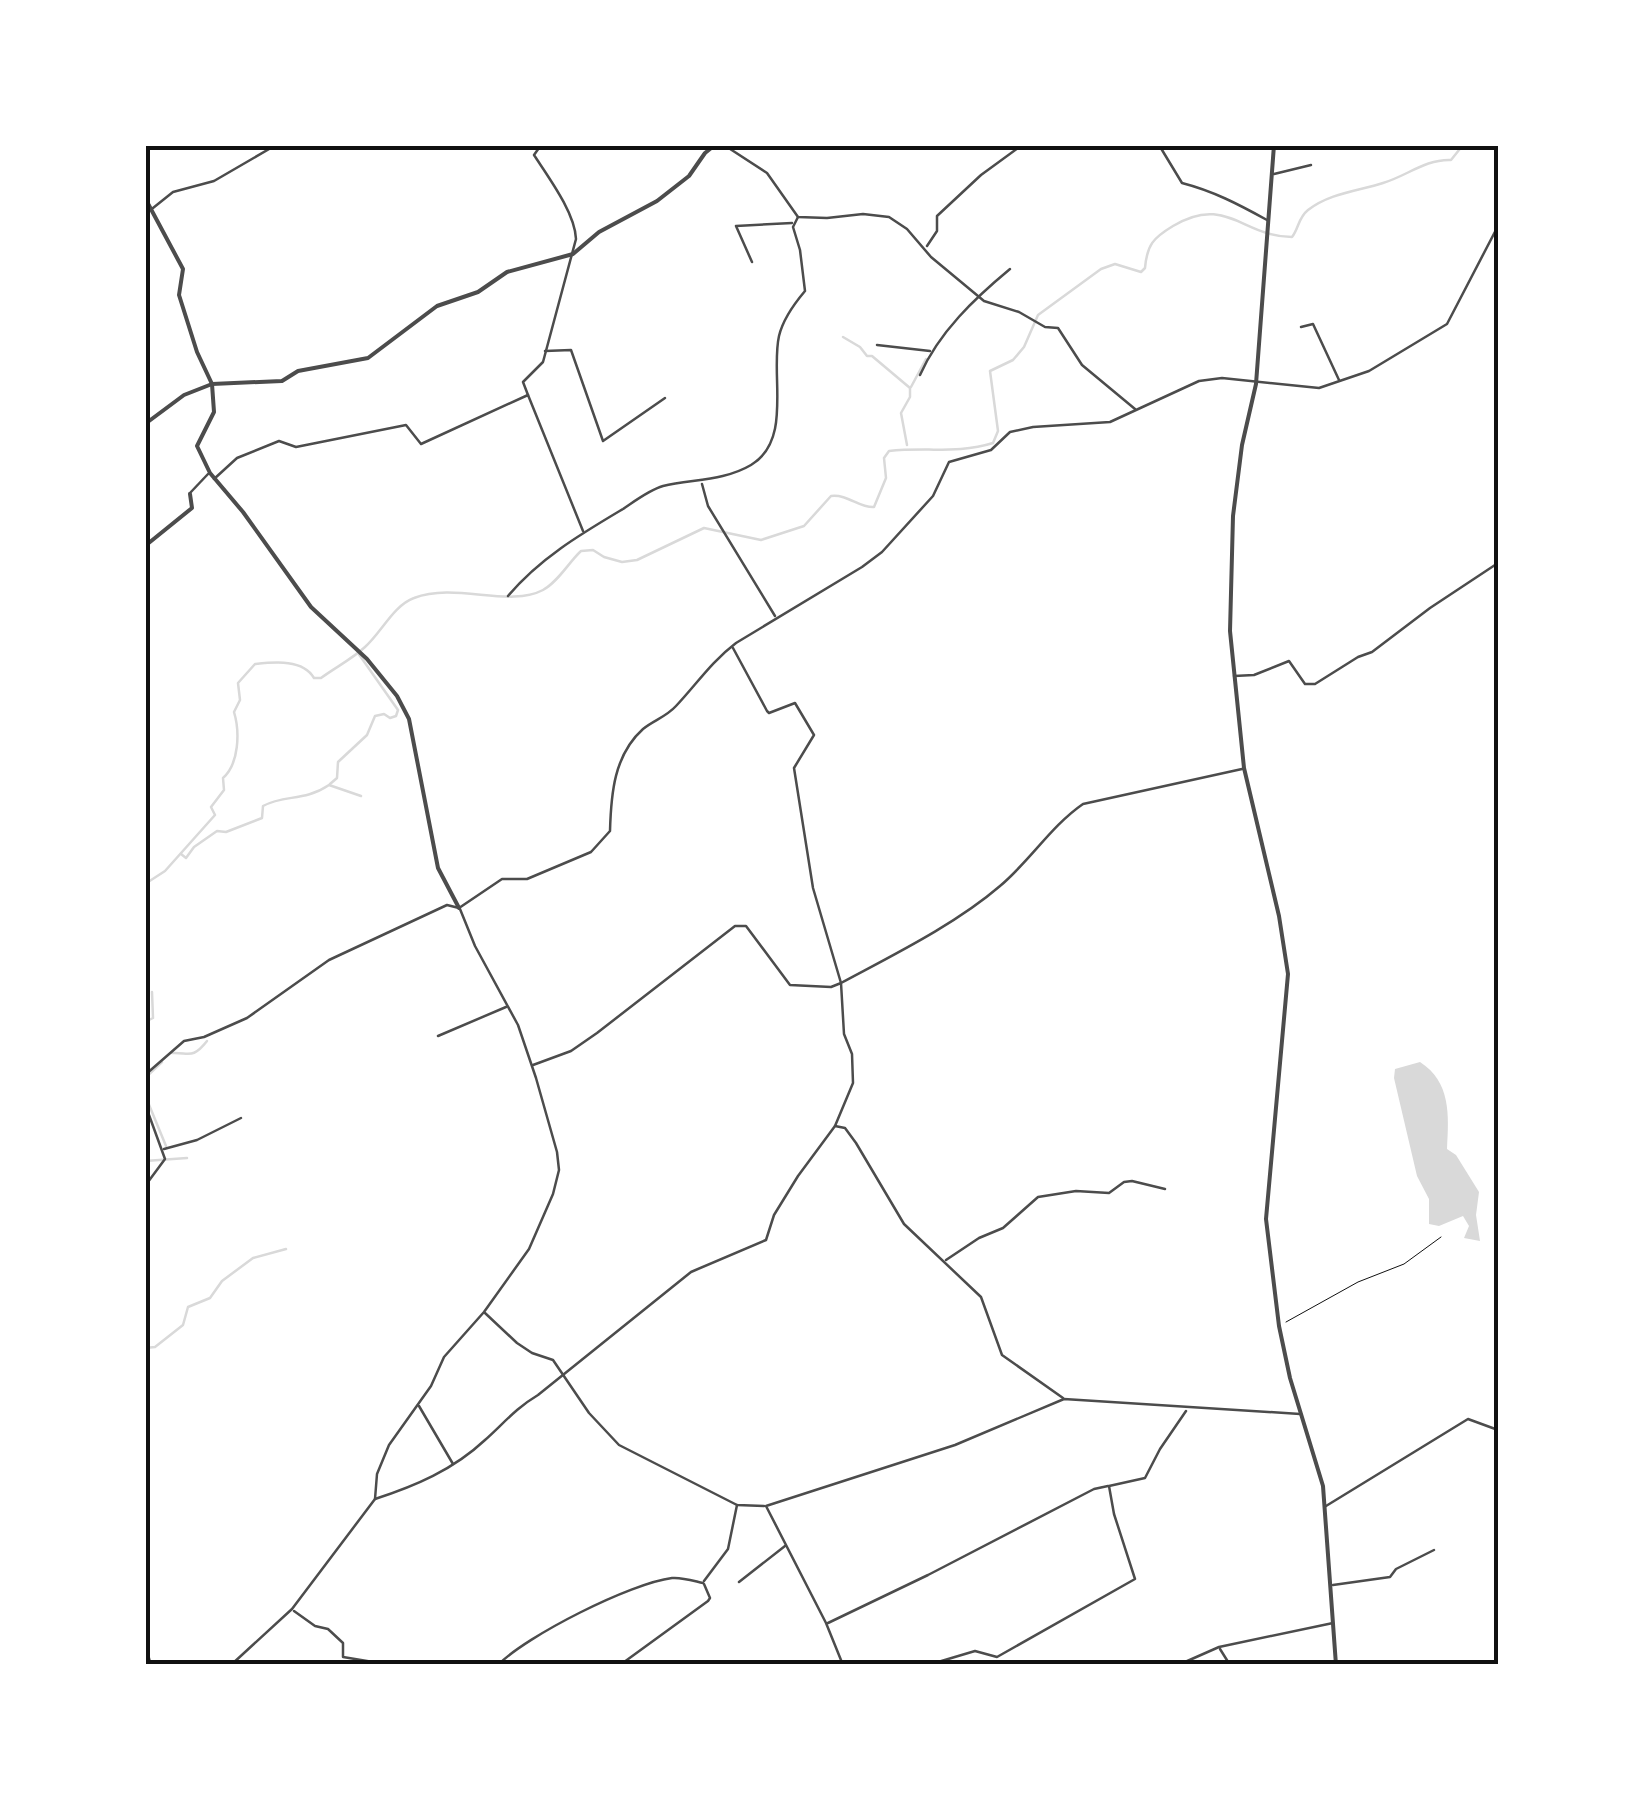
<svg xmlns="http://www.w3.org/2000/svg" width="1643" height="1810" font-family="Inter,sans-serif">
<style>
.water{fill:#d9d9d9}
.lines{fill:none;stroke-linecap:round;stroke-linejoin:round}
.stream{stroke:#d9d9d9;stroke-width:2.5}
.path{stroke:#111;stroke-width:1}
.minor{stroke:#4c4c4c;stroke-width:2.5}
.tertiary{stroke:#4c4c4c;stroke-width:4}
.neatline{fill:none;stroke:#111;stroke-width:4}
</style>
<rect width="100%" height="100%" fill="#fff"/>
<path class="water" d="M 1420,1062 C 1451,1082 1449,1115 1447,1149 L 1456,1155 L 1479,1192 L 1476,1215 L 1480,1241 L 1464,1238 L 1469,1226 L 1463,1216 L 1439,1226 L 1429,1224 L 1429,1199 L 1417,1176 L 1394,1078 L 1395,1069 Z"/>
<g class="lines">
<g class="stream">
<polyline points="843,337 860,347 867,356 872,356 910,388 910,397 901,413 907,445"/>
<polyline points="911,387 926,359"/>
<polyline points="330,784 337,778 338,762 367,735 375,716 384,714 390,718 396,716 398,710 358,653"/>
<path d="M 181,854 L 186,858 L 194,847 L 217,831 L 226,832 L 262,818 L 263,806 C 285,794 304,802 329,785 L 361,796"/>
<path d="M 145,884 L 165,871 L 215,815 L 211,807 L 224,790 L 223,778 C 239,764 240,732 234,712 L 240,700 L 238,683 L 255,664 C 275,662 303,659 314,678 L 321,678 C 336,667 352,659 365,647 C 381,633 394,605 414,598 C 456,582 509,608 543,590 C 558,582 569,562 581,551 L 593,550 L 604,557 L 622,562 L 637,560 L 704,528 L 761,540 L 804,526 L 831,496 C 848,494 859,508 874,507 L 886,478 L 884,458 L 889,451 C 925,447 958,454 993,443 L 998,431 L 990,371 L 1013,360 L 1024,347 L 1038,315 L 1101,269 L 1115,264 L 1141,272 L 1145,268 C 1147,245 1153,238 1173,226 C 1226,194 1243,237 1292,237 C 1299,228 1298,218 1308,210 C 1330,193 1358,191 1383,183 C 1407,176 1425,159 1451,160 L 1463,145"/>
<polyline points="145,1022 153,1018 152,992"/>
<path d="M 172,1053 C 189,1052 192,1060 207,1041"/>
<polyline points="145,1078 162,1062"/>
<polyline points="145,1095 166,1146"/>
<polyline points="145,1161 187,1158"/>
<polyline points="145,1348 155,1347 183,1325 188,1307 210,1298 222,1281 253,1258 286,1249"/>
</g>
<polyline class="path" points="1286,1322 1358,1282 1404,1264 1441,1237"/>
<g class="minor">
<polyline points="724,145 767,173 798,217 827,218 863,214 889,217 907,229 931,257 984,301 1019,312 1045,327 1058,328 1082,365 1135,409"/>
<path d="M 1159,145 L 1182,183 C 1213,191 1238,204 1267,220"/>
<polyline points="1274,174 1311,165"/>
<polyline points="153,208 173,192 214,181 276,145"/>
<polyline points="927,246 937,231 937,216 981,175 1022,145"/>
<polyline points="752,262 736,226 792,223"/>
<polyline points="1301,327 1313,324 1339,380"/>
<polyline points="877,345 930,351"/>
<polyline points="545,351 571,350 603,441 665,398"/>
<path d="M 920,375 C 939,332 975,298 1010,269"/>
<path d="M 528,395 L 523,382 L 543,362 L 576,239 C 575,213 549,178 534,155 L 541,145"/>
<polyline points="214,479 237,458 279,441 296,447 406,425 421,444 528,395 583,531"/>
<polyline points="702,484 708,506 775,616"/>
<polyline points="190,493 208,474"/>
<path d="M 508,596 C 540,558 581,534 623,509 C 635,501 649,490 663,486 C 692,479 724,481 751,465 C 793,440 770,375 779,336 C 783,319 794,304 805,291 L 800,250 L 793,227 L 798,217"/>
<polyline points="1234,676 1254,675 1289,661 1305,684 1315,684 1358,657 1372,652 1430,608 1498,563"/>
<polyline points="438,1036 506,1007"/>
<polyline points="533,1065 571,1051 597,1033 735,926 746,926 790,985 831,987 841,983 813,888 794,768 814,735 795,703 769,713 767,711 733,648"/>
<path d="M 145,1075 L 184,1041 L 204,1037 L 247,1018 L 329,960 L 447,905 L 459,908 L 502,879 L 527,879 L 591,852 L 610,831 C 611,794 614,755 643,729 C 654,720 666,717 676,706 C 696,685 711,662 736,643 L 862,567 L 882,552 L 933,496 L 949,462 L 991,450 L 1010,432 L 1033,427 L 1110,422 L 1199,381 L 1222,378 L 1319,388 L 1369,371 L 1447,324 L 1498,226"/>
<polyline points="145,1104 165,1159 145,1186"/>
<polyline points="835,1126 845,1128 856,1143 904,1224 981,1297 1002,1355 1063,1398"/>
<polyline points="164,1149 197,1140 241,1118"/>
<polyline points="946,1260 979,1238 1003,1228 1038,1197 1076,1191 1109,1193 1124,1182 1132,1181 1165,1189"/>
<polyline points="485,1313 517,1343 532,1353 553,1360 589,1413 619,1445 737,1505 764,1506"/>
<polyline points="419,1406 453,1464"/>
<path d="M 375,1499 C 415,1486 453,1470 485,1440 C 503,1424 516,1408 538,1395 L 691,1272 L 766,1240 L 774,1215 L 798,1176 L 835,1126 L 853,1083 L 852,1054 L 844,1034 L 841,983 C 893,955 956,924 1000,886 C 1030,861 1051,826 1083,804 L 1242,769"/>
<polyline points="1326,1506 1468,1419 1498,1430"/>
<polyline points="704,1581 728,1549 737,1505"/>
<polyline points="739,1582 785,1546"/>
<polyline points="1333,1585 1390,1577 1396,1569 1434,1550"/>
<polyline points="294,1611 315,1626 328,1629 343,1643 343,1657 391,1665"/>
<polyline points="828,1623 928,1575 1094,1489 1108,1486"/>
<polyline points="1220,1649 1230,1665"/>
<polyline points="231,1665 292,1609 375,1499 377,1474 389,1445 431,1386 444,1357 484,1312 529,1249 553,1194 559,1170 557,1152 536,1078 518,1025 475,946 460,909"/>
<path d="M 498,1665 C 526,1636 631,1583 672,1578 C 682,1577 694,1581 703,1583"/>
<polyline points="620,1665 708,1601 710,1598 704,1584"/>
<polyline points="843,1665 826,1623 766,1506 955,1445 1064,1399 1300,1414"/>
<polyline points="928,1665 975,1651 997,1657 1135,1579 1114,1514 1109,1486 1145,1478 1160,1449 1186,1411"/>
<polyline points="1167,1665 1185,1662 1219,1647 1333,1623"/>
</g>
<g class="tertiary">
<polyline points="1274,145 1256,384 1242,445 1233,516 1230,631 1244,768 1279,916 1288,974 1266,1219 1279,1326 1290,1378 1323,1486 1336,1665"/>
<polyline points="145,198 183,269 179,295 197,352 212,384 214,412 197,446 210,473 243,512 311,607 367,659 397,696 409,719 438,868 459,908"/>
<polyline points="145,424 184,395 212,384 282,381 298,371 368,358 437,306 478,292 507,272 573,254 599,232 657,201 689,176 705,153 715,145"/>
<polyline points="145,546 192,508 190,494"/>
<polyline points="145,1646 150,1665"/>
</g>
</g>
<rect width="1643" height="1810" fill="none" stroke="#ffffff" stroke-width="295"/>
<rect x="148" y="148" width="1348" height="1514" class="neatline"/>
</svg>
